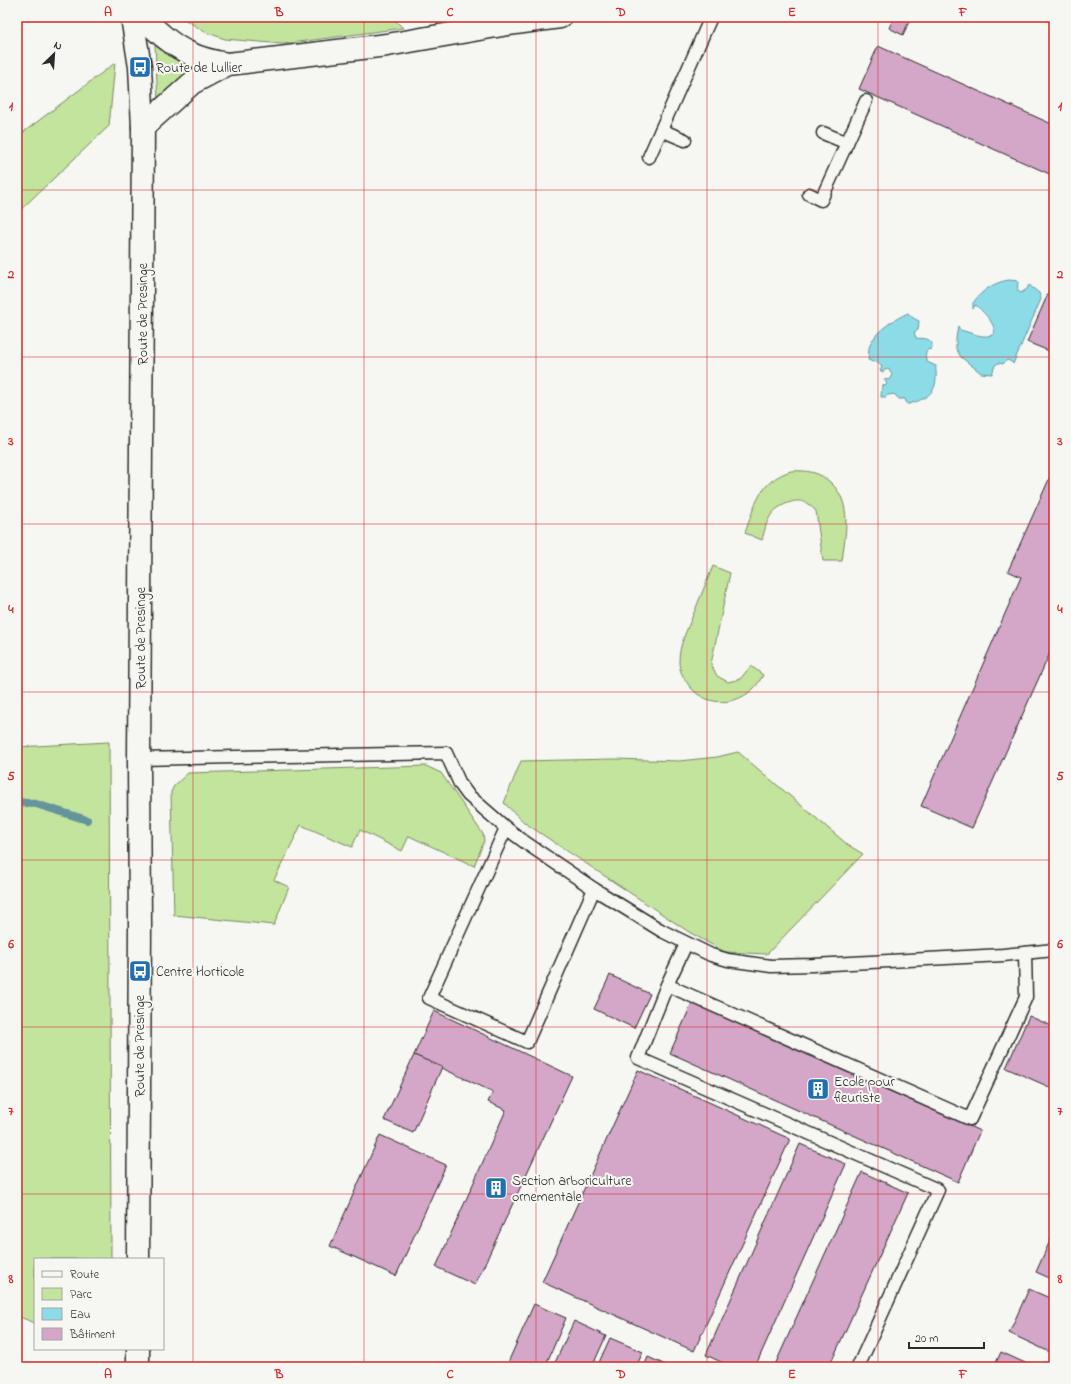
<svg xmlns="http://www.w3.org/2000/svg" width="1071" height="1384" font-family="'Indie Flower',sans-serif">
<style>
.green{fill:#c3e49c;stroke:#778864}
.water{fill:#8cdce7;stroke:#65959c}
.lines{fill:none;stroke-linecap:round;stroke-linejoin:round}
.stream{stroke:#65959c;stroke-width:8}
.building{fill:#d4a6c7;stroke:#2b2b2b}
.service-casing{stroke:#2b2b2b;stroke-width:15}
.minor-casing{stroke:#2b2b2b;stroke-width:25}
.tertiary-casing{stroke:#2b2b2b;stroke-width:25}
.service{stroke:#f6f6f2;stroke-width:12}
.minor{stroke:#f6f6f2;stroke-width:22}
.tertiary{stroke:#f6f6f2;stroke-width:22}
.grid{fill:none;stroke:#d62828;stroke-width:1;stroke-opacity:0.55}
.labels{text-anchor:middle;stroke-width:4;stroke-linejoin:round;paint-order:stroke}
.poi-label{font-size:14px;fill:#2b2b2b;stroke:#f6f6f2;text-anchor:start}
.street-label{font-size:14px;fill:#2b2b2b;stroke:#f6f6f2}
.neatline{fill:none;stroke:#d62828;stroke-width:1.5}
.grid-label{font-size:13px;text-anchor:middle;font-weight:bold;fill:#d62828}
</style>
<rect width="100%" height="100%" fill="#f6f6f2"/>
<filter id="ink" filterUnits="userSpaceOnUse"><feTurbulence type="fractalNoise" baseFrequency=".025" numOctaves="2"/><feDisplacementMap in="SourceGraphic" scale="8" xChannelSelector="R" yChannelSelector="G"/><feConvolveMatrix kernelMatrix="1 2 1 2 8 2 1 2 1" color-interpolation-filters="sRGB"/></filter>
<g filter="url(#ink)">
<g class="green">
<polygon points="181,17 392,17 403,28 283,44 225,39 205,32"/>
<polygon points="155,45 184,61 192,67 191,72 158,101"/>
<polygon points="115,63 109,126 17,213 17,137"/>
<path d="M 791,471 C 807,470 820,472 831,483 C 853,503 845,535 842,561 L 823,561 L 816,511 C 807,502 801,498 788,503 C 769,510 767,521 762,540 L 745,533 C 755,505 759,481 791,471 Z"/>
<path d="M 713,566 L 730,573 L 711,664 L 717,676 L 728,682 L 740,679 L 751,666 L 763,675 C 760,680 757,686 752,690 C 733,707 703,706 688,684 C 683,677 679,670 679,661 C 679,645 687,630 693,615 C 700,599 706,582 713,566 Z"/>
<polygon points="109,742 111,1259 35,1259 35,1323 17,1316 17,747"/>
<polygon points="738,752 848,845 863,854 767,954 725,952 689,932 525,823 504,803 521,761 614,759 679,761 717,757"/>
<polygon points="426,766 441,773 483,834 484,841 474,866 409,836 402,851 360,830 352,847 301,825 274,880 289,887 274,925 174,915 171,792 174,786 188,773"/>
</g>
<g class="water">
<path d="M 1009,280 L 1018,281 C 1018,286 1016,291 1021,293 L 1027,289 L 1029,285 L 1039,293 L 1041,299 L 1013,364 L 1012,362 L 1007,360 L 1003,364 L 998,363 L 995,365 L 992,374 L 981,373 L 961,357 L 956,349 L 956,339 L 958,326 L 960,330 C 970,332 984,340 994,334 C 997,325 984,313 978,307 L 975,305 L 973,309 L 973,303 C 982,290 995,282 1009,280 Z"/>
<path d="M 908,313 L 913,318 L 919,321 L 918,330 L 914,332 L 916,338 C 923,339 927,337 932,343 L 931,349 L 927,350 C 925,354 925,357 927,362 L 936,366 C 935,370 937,373 936,378 C 936,394 923,400 909,404 L 907,404 L 905,399 L 899,399 L 894,394 L 888,395 L 886,397 L 881,397 L 882,385 L 885,386 L 887,384 L 884,379 L 889,380 L 892,375 L 890,370 L 886,369 L 884,370 L 883,372 L 880,371 L 882,367 L 880,364 L 876,361 L 873,362 L 868,360 C 869,355 868,349 870,345 C 876,330 895,319 908,313 Z"/>
</g>
<g class="lines">
<polyline class="stream" points="17,802 36,804 87,820"/>
</g>
<g class="building">
<polygon points="894,17 911,17 903,35 889,28"/>
<polygon points="878,46 1054,125 1054,176 859,89"/>
<polygon points="1054,280 1054,353 1027,342"/>
<polygon points="1054,468 1054,644 972,828 921,806 1021,577 1008,571"/>
<polygon points="610,975 650,994 634,1028 594,1009"/>
<polygon points="692,1003 980,1131 958,1182 670,1053"/>
<polygon points="434,1011 572,1076 475,1285 436,1267 506,1110 488,1102 493,1092 414,1055"/>
<polygon points="1029,1016 1054,1027 1054,1089 1006,1068"/>
<polygon points="414,1055 442,1067 413,1133 384,1120"/>
<polygon points="638,1070 790,1139 694,1351 542,1282"/>
<polygon points="380,1135 446,1165 396,1276 330,1246"/>
<polygon points="800,1144 846,1164 755,1367 732,1367 706,1355"/>
<polygon points="862,1172 908,1193 829,1367 774,1367"/>
<polygon points="1054,1232 1054,1280 1036,1272"/>
<polygon points="1029,1289 1054,1300 1054,1354 1009,1333"/>
<polygon points="534,1304 566,1318 545,1367 506,1367"/>
<polygon points="574,1321 606,1336 592,1367 553,1367"/>
<polygon points="610,1338 643,1352 636,1367 597,1367"/>
<polygon points="1001,1352 1034,1367 994,1367"/>
<polygon points="648,1357 670,1367 644,1367"/>
</g>
<g class="lines">
<g class="service-casing">
<g id="service">
<polyline points="661,130 685,140"/>
<polyline points="823,133 847,143"/>
<polyline points="649,157 711,17"/>
<polyline points="809,194 821,200 866,101"/>
<polyline points="139,759 446,753 460,784 468,795 506,828 526,843 594,889 662,931 711,955 728,960 771,966 813,965 1003,955 1054,950"/>
<polyline points="506,828 429,998 527,1042 594,889"/>
<polyline points="686,944 667,985 970,1119 1026,997 1025,953"/>
<polyline points="667,985 638,1058 938,1190 858,1367"/>
</g>
</g>
<g class="minor-casing">
<g id="minor">
<path d="M 142,17 C 156,30 171,45 189,53 C 201,59 215,62 228,64"/>
<polyline points="143,127 192,83 228,64 387,45 508,24 560,17"/>
</g>
</g>
<g class="tertiary-casing">
<g id="tertiary">
<polyline points="132,17 140,67 143,127 139,759 140,927 138,1259"/>
<polyline points="138,1367 138,1349"/>
</g>
</g>
<use href="#service" class="service"/>
<use href="#minor" class="minor"/>
<use href="#tertiary" class="tertiary"/>
</g>
</g>
<path class="grid" d="M 193,17 L 193,1367M 364,17 L 364,1367M 536,17 L 536,1367M 707,17 L 707,1367M 878,17 L 878,1367M 17,190 L 1054,190M 17,357 L 1054,357M 17,524 L 1054,524M 17,692 L 1054,692M 17,860 L 1054,860M 17,1027 L 1054,1027M 17,1194 L 1054,1194"/>
<defs>
<g id="bus-square" transform="scale(1.15)"><rect x="-9" y="-9" width="18" height="18" rx="4" fill="#1f6fb2" stroke="#f6f6f2"/><path d="M-5-6H5V4H4V6H2V4H-2V6H-4V4H-5ZM-3.5-4V0h7V-4ZM-3.5 1.2v1.5H-2V1.2ZM2 1.2v1.5H3.5V1.2Z" fill="#fff"/></g>
<g id="building-square" transform="scale(1.15)"><rect x="-9" y="-9" width="18" height="18" rx="4" fill="#1f6fb2" stroke="#f6f6f2"/><path d="M-4-6H4V6H1V3H-1V6H-4ZM-2.5-4.3h1.7v1.8h-1.7ZM.8-4.3h1.7v1.8H.8ZM-2.5-1h1.7V.8h-1.7ZM.8-1h1.7V.8H.8Z" fill="#fff"/></g>
</defs>
<g fill-rule="evenodd">
<use href="#bus-square" x="140" y="67"/>
<use href="#bus-square" x="140" y="971"/>
<use href="#building-square" x="818" y="1089"/>
<use href="#building-square" x="496" y="1188"/>
</g>
<g class="labels">
<g class="poi-label">
<text x="156" y="72">Route de Lullier</text>
<text x="156" y="976">Centre Horticole</text>
<text x="834" y="1086">Ecole pour<tspan x="834" dy="16">fleuriste</tspan></text>
<text x="512" y="1185">Section arboriculture<tspan x="512" dy="16">ornementale</tspan></text>
</g>
<g class="street-label">
<text transform="translate(142 314) rotate(-90)" y="5">Route de Presinge</text>
<text transform="translate(140 638) rotate(-90)" y="5">Route de Presinge</text>
<text transform="translate(139 1046) rotate(-90)" y="5">Route de Presinge</text>
</g>
</g>
<rect width="1071" height="1384" fill="none" stroke="#f6f6f2" stroke-width="44"/>
<rect x="34" y="1258" width="130" height="92" fill="#f6f6f2" stroke="#a5a5a2"/>
<rect x="42" y="1271" width="20" height="6" fill="#f6f6f2" stroke="#a5a5a2"/>
<text x="70" y="1278" font-size="12" fill="#2b2b2b">Route</text>
<rect x="42" y="1288" width="20" height="12" fill="#c3e49c" stroke="#a5a5a2"/>
<text x="70" y="1298" font-size="12" fill="#2b2b2b">Parc</text>
<rect x="42" y="1308" width="20" height="12" fill="#8cdce7" stroke="#a5a5a2"/>
<text x="70" y="1318" font-size="12" fill="#2b2b2b">Eau</text>
<rect x="42" y="1328" width="20" height="12" fill="#d4a6c7" stroke="#a5a5a2"/>
<text x="70" y="1338" font-size="12" fill="#2b2b2b">Bâtiment</text>
<g transform="translate(54 54) rotate(25)" stroke="#f6f6f2" stroke-width="3" paint-order="stroke">
<path d="M0-3L7 15L0 10L-7 15Z" fill="#2b2b2b"/>
<text y="-6" font-size="11" font-weight="bold" text-anchor="middle" fill="#2b2b2b">N</text>
</g>
<path d="M909 1342v6h75v-6" fill="none" stroke="#2b2b2b" stroke-width="2"/>
<text x="915" y="1342" font-size="12" fill="#2b2b2b" stroke="#f6f6f2" stroke-width="3" paint-order="stroke">20 m</text>
<rect x="22" y="22" width="1027" height="1340" class="neatline"/>
<g class="grid-label">
<text x="108" y="16">A</text>
<text x="279" y="16">B</text>
<text x="450" y="16">C</text>
<text x="621" y="16">D</text>
<text x="792" y="16">E</text>
<text x="963" y="16">F</text>
<text x="11" y="110">1</text>
<text x="1060" y="110">1</text>
<text x="11" y="278">2</text>
<text x="1060" y="278">2</text>
<text x="11" y="445">3</text>
<text x="1060" y="445">3</text>
<text x="11" y="613">4</text>
<text x="1060" y="613">4</text>
<text x="11" y="780">5</text>
<text x="1060" y="780">5</text>
<text x="11" y="948">6</text>
<text x="1060" y="948">6</text>
<text x="11" y="1115">7</text>
<text x="1060" y="1115">7</text>
<text x="11" y="1283">8</text>
<text x="1060" y="1283">8</text>
<text x="108" y="1378">A</text>
<text x="279" y="1378">B</text>
<text x="450" y="1378">C</text>
<text x="621" y="1378">D</text>
<text x="792" y="1378">E</text>
<text x="963" y="1378">F</text>
</g>
</svg>
